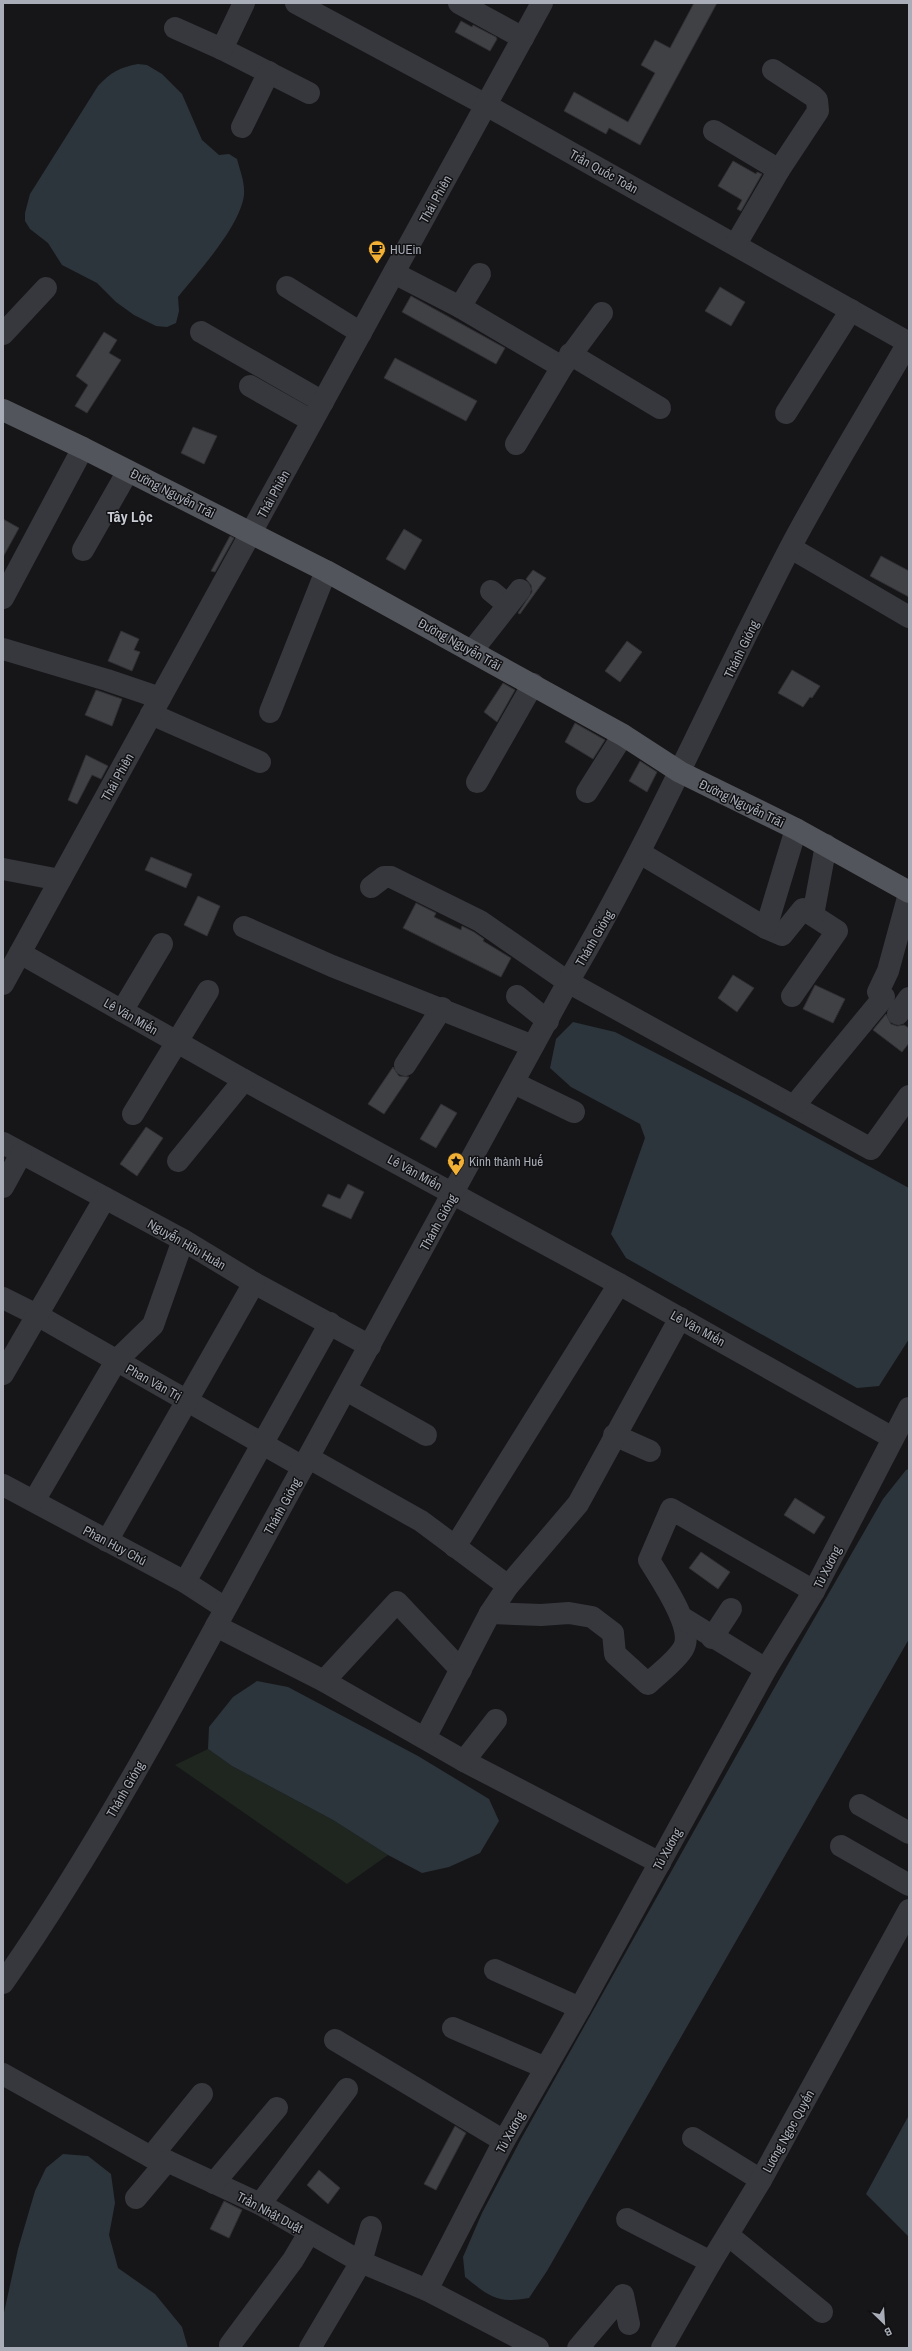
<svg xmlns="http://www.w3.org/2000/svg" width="912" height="2351" font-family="'Archivo Narrow',sans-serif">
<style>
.green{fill:#1e261f}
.water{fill:#2c353c}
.building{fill:#404145;stroke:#303034}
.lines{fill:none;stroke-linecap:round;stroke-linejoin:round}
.minor{stroke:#37383d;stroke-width:22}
.major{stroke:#53555c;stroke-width:22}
.labels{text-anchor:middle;stroke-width:3;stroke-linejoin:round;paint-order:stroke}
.street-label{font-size:13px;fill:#a8adb8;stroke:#111113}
.poi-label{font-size:13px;fill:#a8adb8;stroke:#111113;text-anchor:start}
.quarter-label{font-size:15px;font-weight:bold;fill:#c9ccd4;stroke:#111113}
</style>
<rect width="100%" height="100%" fill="#161618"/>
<polygon class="green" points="208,1749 232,1766 333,1820 388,1855 347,1884 175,1765"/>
<g class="water">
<path d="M 138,64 L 147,65 L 162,74 L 182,94 L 202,140 L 219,155 L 229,154 L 237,159 C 240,171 245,182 244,195 C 240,227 198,272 178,297 L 179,311 L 176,323 L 167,327 L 156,326 L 134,315 L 116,302 L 97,283 L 62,265 L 48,243 L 30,229 L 25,221 L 25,213 L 30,194 L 98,86 C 110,73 120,67 138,64 Z"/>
<polygon points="573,1022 615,1032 749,1101 909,1188 909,1339 879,1386 857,1388 626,1258 611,1234 645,1138 640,1124 571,1087 550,1068 556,1039"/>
<path d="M 909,1469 L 909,1639 L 547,2271 L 529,2298 C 497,2304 489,2296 465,2277 L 463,2257 L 482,2213 L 521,2139 L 772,1692 L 883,1499 L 906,1470 Z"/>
<polygon points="257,1681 288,1687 418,1756 489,1799 499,1821 480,1853 449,1867 422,1873 388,1855 333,1820 232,1766 208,1749 209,1727 233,1697"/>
<polygon points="909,2115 909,2237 866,2194"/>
<polygon points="63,2154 88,2156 111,2174 115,2203 109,2235 118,2268 155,2294 182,2327 188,2348 3,2348 3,2317 18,2249 35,2191 46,2168"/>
</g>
<g class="building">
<polygon points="694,3 717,3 640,145 609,128 606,134 564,111 574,92 628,122 655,73 641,65 655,40 670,48"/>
<polygon points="461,21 472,27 473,25 496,37 497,39 490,51 455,32"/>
<polygon points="733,161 756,174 757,172 762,174 741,211 737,209 742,200 718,186"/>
<polygon points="720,287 745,302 731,326 705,311"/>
<polygon points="411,296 505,348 496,364 402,312"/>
<polygon points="104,332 117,340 109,353 121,360 87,413 75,406 88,385 76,376"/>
<polygon points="395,358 477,401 466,421 384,378"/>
<polygon points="193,427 217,436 204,464 181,453"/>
<polygon points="3,519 19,528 3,557"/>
<polygon points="404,529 422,540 405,570 386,559"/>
<polygon points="230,536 234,538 215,572 211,571"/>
<polygon points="881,556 909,571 909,597 870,576"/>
<polygon points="533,570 546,578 520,614 518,613 532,592 531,585 526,579"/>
<polygon points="121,631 139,639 134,650 140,652 132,671 108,661"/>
<polygon points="627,641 642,652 620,682 605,671"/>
<polygon points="792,670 820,686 812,698 810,697 803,707 778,693"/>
<polygon points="503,683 515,690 497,722 484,712"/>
<polygon points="96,690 122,699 112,726 85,715"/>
<polygon points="575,723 605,740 593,759 565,742"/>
<polygon points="86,755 108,766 101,779 92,775 77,804 68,800"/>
<polygon points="640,761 657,772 647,792 629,781"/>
<polygon points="151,857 192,874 186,888 145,870"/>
<polygon points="198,896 220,906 207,936 184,925"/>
<polygon points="416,903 436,913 434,917 461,930 462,926 474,932 484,939 483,941 511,958 501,977 403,928"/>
<polygon points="733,975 754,988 737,1012 718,998"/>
<polygon points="815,985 845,999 833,1023 803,1009"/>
<polygon points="886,1014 891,1024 897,1026 904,1025 909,1028 909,1043 902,1052 873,1030"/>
<polygon points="393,1067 399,1076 409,1077 384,1114 368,1104"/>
<polygon points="441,1104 457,1113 436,1148 420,1139"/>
<polygon points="146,1127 163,1138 137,1176 120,1164"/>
<polygon points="348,1184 364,1192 351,1219 322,1206 328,1194 340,1199"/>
<polygon points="795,1498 825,1517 814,1534 784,1515"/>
<polygon points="701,1552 730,1572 718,1589 689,1568"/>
<polygon points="455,2126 466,2133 436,2190 424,2184"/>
<polygon points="319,2170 340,2188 328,2204 307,2185"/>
<polygon points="224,2201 242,2210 229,2238 210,2229"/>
</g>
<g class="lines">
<g class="minor">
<polyline points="296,3 486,105 909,343"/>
<polyline points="459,3 523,38"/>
<polyline points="175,28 222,49 309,93"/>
<polyline points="222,49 244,3"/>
<polyline points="242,127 269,72"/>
<polyline points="714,131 779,170"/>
<polyline points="736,244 779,170 818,111 817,100 813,96 773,70"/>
<polyline points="394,273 460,307 562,367"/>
<polyline points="287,287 361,333"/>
<polyline points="460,307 480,274"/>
<polyline points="201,332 323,402"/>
<polyline points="3,334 46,288"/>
<polyline points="570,354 660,408"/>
<polyline points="250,386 312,421"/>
<polyline points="786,413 851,310"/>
<polyline points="516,444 562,367 602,313"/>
<polyline points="791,548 909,617"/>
<polyline points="83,550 128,471"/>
<polyline points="491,591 508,605"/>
<polyline points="3,598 83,448"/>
<polyline points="3,649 107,680 160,698"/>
<polyline points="472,651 520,590"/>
<polyline points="270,712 326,571"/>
<polyline points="151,714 260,762"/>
<polyline points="477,782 533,684"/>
<polyline points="587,792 623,735"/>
<polyline points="640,853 766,928 782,935 803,909 837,931 792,996"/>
<polyline points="3,869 60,880"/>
<polyline points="371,887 384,877 391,877 480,921 568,982 871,1149 909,1096"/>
<polyline points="813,915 826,845"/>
<polyline points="244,927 332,966 533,1046"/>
<polyline points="766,928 796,829"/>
<polyline points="20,953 244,1080 619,1284 893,1438"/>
<polyline points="3,984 542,3"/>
<polyline points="517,996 548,1021"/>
<polyline points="122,1011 162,944"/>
<polyline points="898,1014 909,998"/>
<polyline points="405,1065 442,1008"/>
<polyline points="514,1083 574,1112"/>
<polyline points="794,1106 884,997 878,992 888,971 909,894"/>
<polyline points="133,1114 208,991"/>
<polyline points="3,1143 183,1240 254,1283 370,1346"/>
<polyline points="178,1161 244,1080"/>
<polyline points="3,1187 21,1154"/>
<polyline points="3,1298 37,1315 303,1467"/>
<polyline points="3,1374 105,1198"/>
<polyline points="346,1390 426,1435"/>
<polyline points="614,1435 650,1451"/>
<polyline points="309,1458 421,1521 508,1586"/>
<polyline points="3,1485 185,1582 225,1608"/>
<polyline points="34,1501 116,1361 153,1325 183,1240"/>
<polyline points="107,1541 254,1283"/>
<polyline points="455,1547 619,1284"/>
<polyline points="185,1582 330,1323"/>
<path d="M 490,1613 L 541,1615 L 569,1613 L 592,1617 L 613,1633 L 615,1654 L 648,1684 C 659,1673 675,1662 683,1649 C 696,1628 660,1579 649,1560 L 671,1509 L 814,1591"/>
<polyline points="681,1617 766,1669"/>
<polyline points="216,1626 324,1681 464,1761 660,1863"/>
<polyline points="712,1638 731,1609"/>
<polyline points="324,1681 397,1602 461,1670"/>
<polyline points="425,1738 490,1613 508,1586 578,1504 680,1318"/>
<polyline points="464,1761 496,1720"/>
<polyline points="860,1805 909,1833"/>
<polyline points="841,1846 909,1885"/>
<polyline points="495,1970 580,2008"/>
<path d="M 3,1983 C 66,1893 121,1799 174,1703 L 568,982 C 651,842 715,692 790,548 C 827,478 869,411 908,343"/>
<polyline points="453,2028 546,2068"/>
<polyline points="335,2040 504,2141"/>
<polyline points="3,2074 151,2157 167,2161 260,2204 361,2262 427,2290 538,2348"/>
<polyline points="693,2138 761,2180"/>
<polyline points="151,2157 202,2094"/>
<polyline points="214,2183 277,2108"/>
<polyline points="136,2198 167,2161"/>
<polyline points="260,2204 347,2089"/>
<polyline points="627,2219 711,2262"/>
<polyline points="728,2235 822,2312"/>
<polyline points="427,2290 504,2141 580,2008 766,1669 814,1591 909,1408"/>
<polyline points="230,2345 293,2260 309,2233"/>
<polyline points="310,2348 361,2262 371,2227"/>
<polyline points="578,2348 623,2295 629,2324"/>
<polyline points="662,2348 711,2262 761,2180 909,1910"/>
</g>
<polyline class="major" points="3,410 83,448 326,571 623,735 680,772 796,829 909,892"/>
</g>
<defs>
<g id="cafe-pin" transform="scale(0.9)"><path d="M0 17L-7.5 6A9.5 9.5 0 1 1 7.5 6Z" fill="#f2b134" stroke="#111113"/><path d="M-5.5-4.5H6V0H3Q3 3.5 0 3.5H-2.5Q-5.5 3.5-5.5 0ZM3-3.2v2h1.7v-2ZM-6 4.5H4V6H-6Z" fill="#111"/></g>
<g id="sight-pin" transform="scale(0.9)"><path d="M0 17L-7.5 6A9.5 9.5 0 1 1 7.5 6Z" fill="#f2b134" stroke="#111113"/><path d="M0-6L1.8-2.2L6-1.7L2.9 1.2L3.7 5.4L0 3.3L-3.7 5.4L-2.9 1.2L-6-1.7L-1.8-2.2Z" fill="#111"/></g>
</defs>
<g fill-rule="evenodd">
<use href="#cafe-pin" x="377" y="249"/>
<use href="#sight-pin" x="456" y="1161"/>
</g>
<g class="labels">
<g class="street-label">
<text transform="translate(604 171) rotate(29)" y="5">Trần Quốc Toản</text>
<text transform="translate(435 199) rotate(-61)" y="5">Thái Phiên</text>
<text transform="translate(173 493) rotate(27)" y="5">Đường Nguyễn Trãi</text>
<text transform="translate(273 494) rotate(-61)" y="5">Thái Phiên</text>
<text transform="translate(460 644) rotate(29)" y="5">Đường Nguyễn Trãi</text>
<text transform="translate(741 649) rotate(-64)" y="5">Thánh Gióng</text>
<text transform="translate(117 777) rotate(-61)" y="5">Thái Phiên</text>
<text transform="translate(742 803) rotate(26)" y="5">Đường Nguyễn Trãi</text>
<text transform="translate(594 938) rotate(-60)" y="5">Thánh Gióng</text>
<text transform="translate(131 1016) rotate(30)" y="5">Lê Văn Miến</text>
<text transform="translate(415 1172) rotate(29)" y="5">Lê Văn Miến</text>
<text transform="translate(438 1222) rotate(-61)" y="5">Thánh Gióng</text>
<text transform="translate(187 1244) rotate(30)" y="5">Nguyễn Hữu Huân</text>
<text transform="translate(698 1328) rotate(29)" y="5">Lê Văn Miến</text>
<text transform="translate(154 1382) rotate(29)" y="5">Phan Văn Trị</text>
<text transform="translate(282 1506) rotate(-61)" y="5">Thánh Gióng</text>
<text transform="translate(115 1545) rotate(28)" y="5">Phan Huy Chú</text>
<text transform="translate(827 1567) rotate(-63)" y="5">Tú Xương</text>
<text transform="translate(125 1789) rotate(-60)" y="5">Thánh Gióng</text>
<text transform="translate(667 1849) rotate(-61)" y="5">Tú Xương</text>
<text transform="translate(788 2131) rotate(-61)" y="5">Lương Ngọc Quyến</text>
<text transform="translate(510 2132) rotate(-61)" y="5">Tú Xương</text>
<text transform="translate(270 2212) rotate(28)" y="5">Trần Nhật Duật</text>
</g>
<g class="poi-label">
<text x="390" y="254">HUEin</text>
<text x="469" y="1166">Kinh thành Huế</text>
</g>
<g class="quarter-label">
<text x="130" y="522">Tây Lộc</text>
</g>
</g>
<rect width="912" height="2351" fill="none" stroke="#a8adb8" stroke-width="8"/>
<g transform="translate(884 2323) rotate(155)" stroke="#111113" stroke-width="3" paint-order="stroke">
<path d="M0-3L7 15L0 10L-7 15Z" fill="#a8adb8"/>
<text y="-6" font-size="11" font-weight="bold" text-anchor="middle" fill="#a8adb8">B</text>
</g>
</svg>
